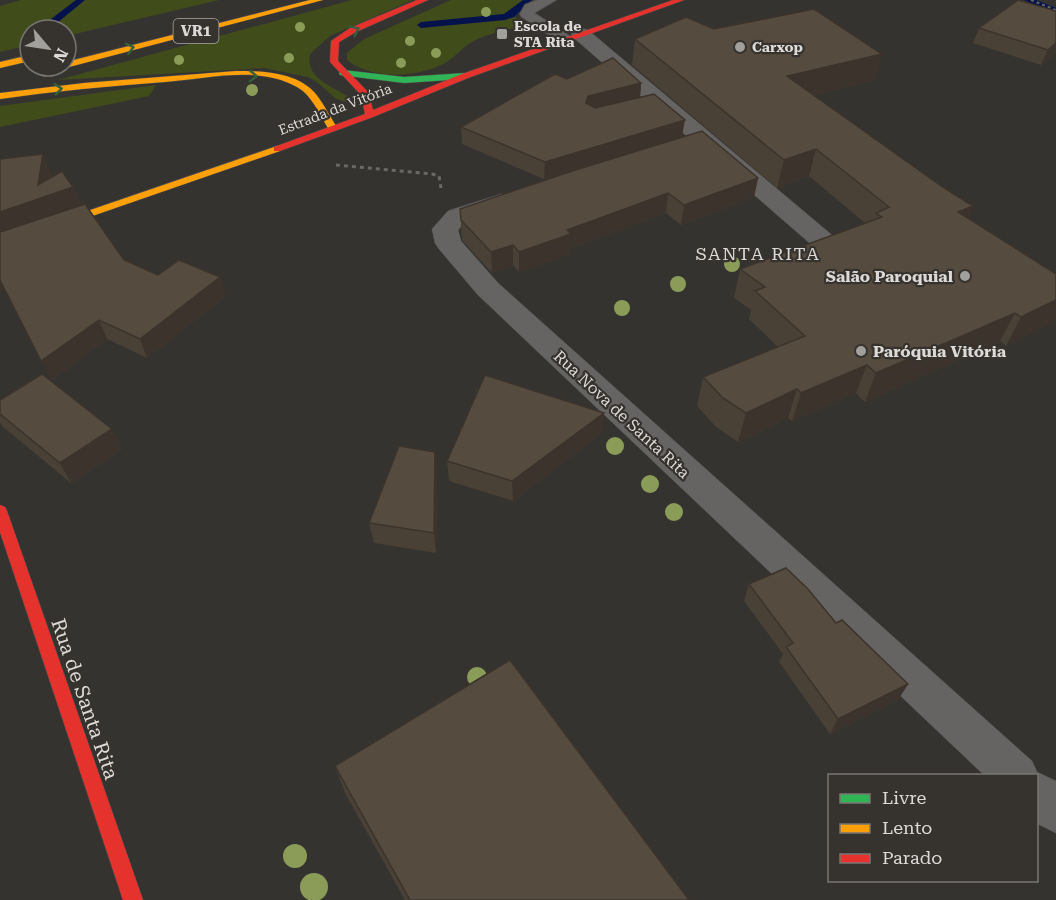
<svg xmlns="http://www.w3.org/2000/svg" width="1056" height="900" font-family="'Roboto Serif',serif">
<style>
.green{fill:#414c1b}
.lines{fill:none;stroke-linecap:round;stroke-linejoin:round}
.stream{fill:#05124c;fill-rule:evenodd}
.lane-casing{stroke:#52504e;stroke-width:2}
.street-casing{stroke:#52504e;stroke-width:1}
.fast-casing{stroke:#52504e;stroke-width:1}
.slow-casing{stroke:#52504e;stroke-width:1}
.jam-casing{stroke:#52504e;stroke-width:1}
.path-far1{stroke:#696866;stroke-width:2;stroke-dasharray:3 3;stroke-linecap:butt}
.path{stroke:#696866;stroke-width:3;stroke-dasharray:4 4;stroke-linecap:butt}
.lane{fill:#656463;fill-rule:evenodd}
.street{fill:#656463;fill-rule:evenodd}
.fast{fill:#30b455;fill-rule:evenodd}
.slow{fill:#ff9f0a;fill-rule:evenodd}
.jam{fill:#e5322d;fill-rule:evenodd}
.tree{fill:#8b9c59}
.wall{fill:#494036}
.shaded-wall{fill:#3c342c}
.building{fill:#554b3f;stroke:#3c342c;stroke-width:1.5}
.oneway{stroke:#34603c}
.poi-dot{fill:#a2a09d;stroke:#36332f;stroke-width:2}
.labels{text-anchor:middle;stroke-width:4.5;stroke-linejoin:round;paint-order:stroke}
.far-poi-label{font-size:14px;font-weight:bold;fill:#dcdad8;stroke:#36332f;text-anchor:start}
.far-street-label{font-size:14px;fill:#dcdad8;stroke:#36332f}
.shield{fill:#36332f;stroke:#aaa8a5;stroke-width:1.5}
.shield-label{font-size:15px;font-weight:bold;fill:#dcdad8}
.poi-label{font-size:16px;font-weight:bold;fill:#dcdad8;stroke:#36332f;text-anchor:end}
.street-label{font-size:16px;fill:#dcdad8;stroke:#36332f}
.neighbourhood-label{font-size:18px;letter-spacing:1.5px;fill:#dcdad8;stroke:#36332f}
.near-street-label{font-size:20px;fill:#dcdad8;stroke:#36332f}
</style>
<rect width="100%" height="100%" fill="#353330"/>
<g class="green">
<polygon points="21,0 219,0 66,36 66,30 30,30 30,45 0,52 0,6"/>
<path d="M 352,0 L 413,0 L 330,36 L 310,54 C 305,79 333,86 350,98 L 351,104 L 335,98 L 317,82 L 308,77 L 264,68 L 58,80 Z"/>
<path d="M 451,0 L 525,0 L 511,15 L 527,24 C 510,30 486,33 470,43 C 461,49 454,58 445,63 C 418,78 371,80 347,60 L 347,53 L 364,39 Z"/>
<polygon points="156,85 149,96 0,127 0,106"/>
</g>
<g class="lines">
<g class="stream">
<polygon points="76,0 85,0 57,23 51,23 51,19"/>
<polygon points="523,0 532,0 514,17 505,20 421,28 417,25 421,22 504,14"/>
<polygon points="1024,0 1036,0 1056,8 1056,14"/>
</g>
<g class="lane-casing">
<polygon id="lane" points="537,0 556,0 534,13 571,37 573,40 571,43 561,43 522,17 520,14 525,5"/>
</g>
<g class="street-casing">
<g id="street">
<polygon points="581,28 588,30 839,241 843,247 839,253 830,255 821,253 574,38 571,34 574,30"/>
<polygon points="502,194 511,197 515,202 511,207 466,221 458,230 461,241 498,283 1032,761 1037,772 1056,781 1056,833 1036,823 1036,776 985,776 478,295 439,249 435,243 432,229 448,211"/>
</g>
</g>
<g class="fast-casing">
<polygon id="fast" points="343,70 404,77 465,73 469,76 465,79 404,83 340,75 339,73"/>
</g>
<g class="slow-casing">
<g id="slow">
<polygon points="310,0 323,0 69,67 62,66 66,66 66,62"/>
<polygon points="30,55 30,61 0,68 0,62"/>
<path d="M 236,71 C 262,71 296,72 315,93 C 324,104 330,117 338,129 L 330,131 C 320,116 313,96 297,87 C 259,65 207,79 165,82 C 110,86 55,91 0,99 L 0,93 L 84,83 Z"/>
<polygon points="277,146 280,147 280,151 0,248 0,241"/>
</g>
</g>
<g class="jam-casing">
<g id="jam">
<polygon points="417,0 428,0 356,32 339,42 338,61 368,92 373,110 462,74 673,0 684,0 468,78 373,117 280,151 274,151 274,147 365,114 361,95 330,62 331,41 350,28"/>
<polygon points="0,505 5,507 7,511 143,900 123,900 0,532"/>
</g>
</g>
<polyline class="path-far1" points="1031,0 1056,10"/>
<polyline class="path" points="336,165 432,174 439,176 441,188"/>
<use href="#lane" class="lane"/>
<use href="#street" class="street"/>
<use href="#fast" class="fast"/>
<use href="#slow" class="slow"/>
<use href="#jam" class="jam"/>
</g>
<g class="tree">
<circle cx="486" cy="12" r="5"/>
<circle cx="300" cy="27" r="5"/>
<circle cx="410" cy="41" r="5"/>
<circle cx="436" cy="53" r="5"/>
<circle cx="289" cy="58" r="5"/>
<circle cx="179" cy="60" r="5"/>
<circle cx="401" cy="63" r="5"/>
<circle cx="252" cy="90" r="6"/>
<circle cx="732" cy="264" r="8"/>
<circle cx="678" cy="284" r="8"/>
<circle cx="622" cy="308" r="8"/>
<circle cx="615" cy="446" r="9"/>
<circle cx="650" cy="484" r="9"/>
<circle cx="674" cy="512" r="9"/>
<circle cx="477" cy="677" r="10"/>
<circle cx="295" cy="856" r="12"/>
<circle cx="314" cy="887" r="14"/>
</g>
<g class="wall">
<polygon points="1056,11 1056,53 1041,65 973,43 979,28"/>
<polygon points="714,29 875,80 813,95 968,218 1056,274 1006,346 1000,341 865,402 856,393 792,421 788,418 738,442 716,427 697,406 703,377 778,347 749,319 751,310 734,298 740,269 865,223 809,176 777,188 632,65 635,39"/>
<polygon points="567,79 641,83 640,97 682,136 544,179 462,144 461,127"/>
<polygon points="0,159 51,172 51,177 73,187 81,206 124,260 158,275 226,296 147,358 107,339 52,380 4,288 0,290"/>
<polygon points="758,178 754,197 681,225 666,213 571,248 570,254 519,272 513,265 492,273 462,240 460,209"/>
<polygon points="0,400 112,429 122,449 71,483 2,426 0,422"/>
<polygon points="602,433 513,501 449,481 447,461"/>
<polygon points="435,452 437,472 436,553 374,543 369,523"/>
<polygon points="749,584 836,623 908,684 898,700 830,734 779,662 783,654 744,601"/>
<polygon points="335,766 689,900 405,900 345,793"/>
</g>
<g class="shaded-wall">
<polygon points="1056,43 1056,53 1041,65 1048,50"/>
<polygon points="882,54 875,80 781,103 787,76"/>
<polygon points="641,83 640,99 587,112 586,103 588,96"/>
<polygon points="685,120 682,136 544,179 545,162"/>
<polygon points="816,149 809,176 777,188 784,160"/>
<polygon points="43,154 51,172 48,196 73,187 81,206 0,234 0,212"/>
<polygon points="758,178 754,197 681,225 684,205"/>
<polygon points="668,193 666,213 571,248 570,254 519,272 519,252 567,230"/>
<polygon points="973,206 961,234 958,212"/>
<polygon points="513,245 513,265 492,273 491,252"/>
<polygon points="220,277 226,296 147,358 140,339"/>
<polygon points="0,279 5,288 0,290"/>
<polygon points="1056,300 1056,321 1006,346 1021,317"/>
<polygon points="1015,313 1000,341 865,402 876,373"/>
<polygon points="99,320 107,339 52,380 41,361"/>
<polygon points="867,365 856,393 792,421 801,393"/>
<polygon points="797,389 788,418 738,442 746,413"/>
<polygon points="604,413 602,433 513,501 512,481"/>
<polygon points="112,429 122,449 71,483 60,463"/>
<polygon points="435,452 437,472 436,553 434,533"/>
<polygon points="908,684 898,700 830,734 838,719"/>
</g>
<g class="building">
<polygon points="1018,0 1056,11 1056,43 1048,50 979,28"/>
<polygon points="814,9 882,54 787,76 941,186 973,206 958,212 1056,274 1056,300 1021,317 1015,313 876,373 867,365 801,393 797,389 746,413 723,398 703,377 805,336 755,291 765,287 740,269 882,217 876,213 889,207 816,149 784,160 635,39 686,17 714,29"/>
<polygon points="613,58 641,83 588,96 586,103 595,108 654,94 685,120 545,162 461,127 555,74 567,79"/>
<polygon points="702,131 758,178 684,205 668,193 567,230 571,234 519,252 513,245 491,252 461,220 460,209 572,171"/>
<polygon points="43,154 38,185 62,171 73,187 0,212 0,159"/>
<polygon points="85,204 124,260 158,275 179,260 220,277 140,339 99,320 41,361 0,280 0,232"/>
<polygon points="42,374 112,429 60,463 0,414 0,400"/>
<polygon points="485,375 604,413 512,481 447,461"/>
<polygon points="399,446 435,452 434,533 369,523"/>
<polygon points="786,568 808,589 836,623 842,620 908,684 838,719 786,647 793,643 749,584"/>
<polygon points="510,660 689,900 410,900 335,766"/>
</g>
<defs><path id="oneway-chevron" d="M-2-3.5L2.5 0L-2 3.5" fill="none" stroke-width="1.6" stroke-linecap="round" stroke-linejoin="round" transform="scale(1.5)"/></defs>
<g class="oneway">
<use href="#oneway-chevron" transform="translate(355 30) rotate(-26)"/>
<use href="#oneway-chevron" transform="translate(130 48) rotate(-14)"/>
<use href="#oneway-chevron" transform="translate(253 76) rotate(1)"/>
<use href="#oneway-chevron" transform="translate(58 89) rotate(-6)"/>
</g>
<g class="poi-dot">
<rect x="496" y="28" width="12" height="12" rx="3"/>
<circle cx="740" cy="47" r="6"/>
<circle cx="965" cy="276" r="6"/>
<circle cx="861" cy="351" r="6"/>
</g>
<g class="labels">
<g class="far-poi-label">
<text x="514" y="31">Escola de<tspan x="514" dy="16">STA Rita</tspan></text>
<text x="752" y="52">Carxop</text>
</g>
<g class="far-street-label">
<text transform="translate(335 109) rotate(-21)" y="5">Estrada da Vitória</text>
</g>
<rect class="shield" x="173.5" y="19" width="45" height="24" rx="4.5"/>
<g class="shield-label">
<text x="196" y="36">VR1</text>
</g>
<g class="poi-label">
<text x="953" y="282">Salão Paroquial</text>
<text x="873" y="357" text-anchor="start">Paróquia Vitória</text>
</g>
<g class="street-label">
<text transform="translate(622 414) rotate(43)" y="6">Rua Nova de Santa Rita</text>
</g>
<g class="neighbourhood-label">
<text x="758" y="260">SANTA RITA</text>
</g>
<g class="near-street-label">
<text transform="translate(85 699) rotate(71)" y="7">Rua de Santa Rita</text>
</g>
</g>
<rect x="828" y="774" width="210" height="108" fill="#36332f" stroke="#787673" stroke-width="1.5"/>
<rect x="840" y="794" width="30" height="9" fill="#30b455" stroke="#787673" stroke-width="1.5"/>
<text x="882" y="804" font-size="18" fill="#dcdad8">Livre</text>
<rect x="840" y="824" width="30" height="9" fill="#ff9f0a" stroke="#787673" stroke-width="1.5"/>
<text x="882" y="834" font-size="18" fill="#dcdad8">Lento</text>
<rect x="840" y="854" width="30" height="9" fill="#e5322d" stroke="#787673" stroke-width="1.5"/>
<text x="882" y="864" font-size="18" fill="#dcdad8">Parado</text>
<g transform="translate(48 48) rotate(119)"><circle r="28" fill="#36332f" stroke="#787673" stroke-width="1.5"/>
<path d="M0-4.5L10 22L0 15L-10 22Z" fill="#a2a09d"/>
<text y="-9" font-size="16" font-weight="bold" text-anchor="middle" fill="#dcdad8">N</text>
</g>
</svg>
